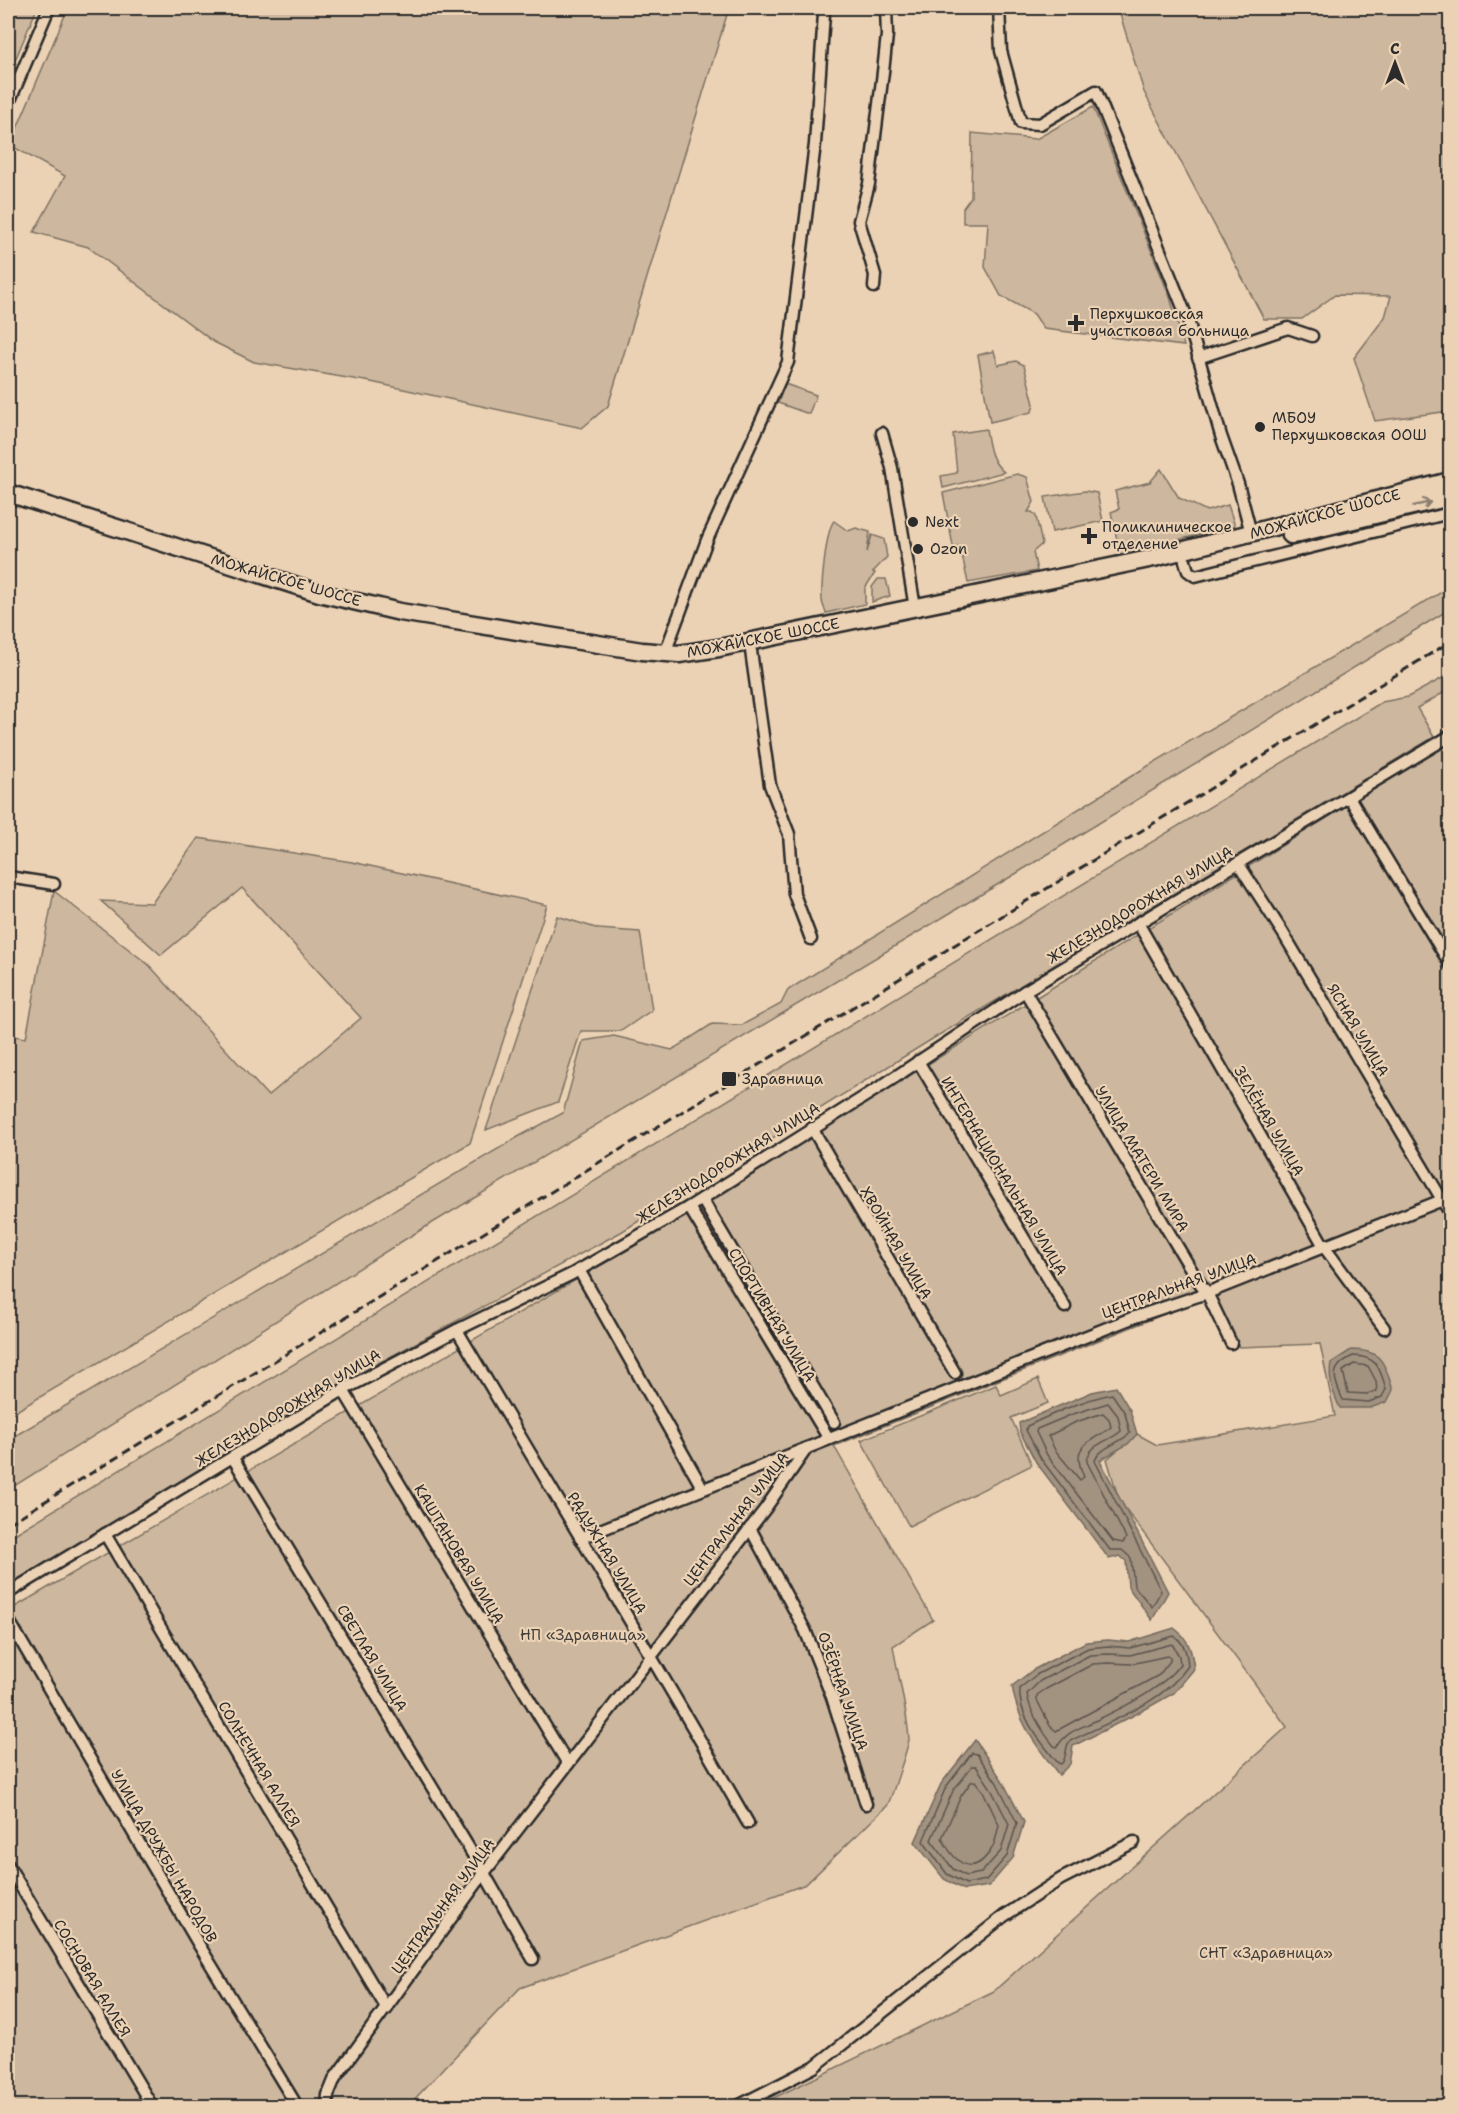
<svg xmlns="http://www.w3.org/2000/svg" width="1458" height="2114" font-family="'Shantell Sans',sans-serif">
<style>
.green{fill:#cdb79e;stroke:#7c7164;stroke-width:1.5}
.water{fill:#a29280;stroke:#72695e;stroke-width:1.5}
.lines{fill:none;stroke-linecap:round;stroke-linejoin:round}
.shore{stroke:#5b544d;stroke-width:1.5}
.minor-casing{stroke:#2b2b2b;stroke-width:15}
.primary-casing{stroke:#2b2b2b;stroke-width:21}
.minor{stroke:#ecd2b4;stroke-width:10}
.primary{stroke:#ecd2b4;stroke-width:16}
.rail{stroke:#2b2b2b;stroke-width:3;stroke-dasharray:9 4.5;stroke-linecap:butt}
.oneway{stroke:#8c7e70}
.poi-dot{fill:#2b2b2b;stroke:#ecd2b4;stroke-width:2}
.labels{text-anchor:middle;stroke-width:4.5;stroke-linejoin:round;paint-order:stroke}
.poi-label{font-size:15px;fill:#2b2b2b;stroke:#ecd2b4;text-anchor:start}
.street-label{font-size:15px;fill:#2b2b2b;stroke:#ecd2b4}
.park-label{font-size:15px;fill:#43403c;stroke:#ecd2b4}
</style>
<rect width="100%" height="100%" fill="#ecd2b4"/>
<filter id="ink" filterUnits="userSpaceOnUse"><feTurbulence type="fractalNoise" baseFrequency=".0167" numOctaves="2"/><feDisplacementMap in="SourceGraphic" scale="12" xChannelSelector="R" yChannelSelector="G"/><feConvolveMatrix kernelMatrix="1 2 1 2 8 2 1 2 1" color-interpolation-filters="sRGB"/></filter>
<g filter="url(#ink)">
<g class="green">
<polygon points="8,8 37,8 8,77"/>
<polygon points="68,8 729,8 608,406 582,428 371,382 254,362 214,342 88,247 34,232 65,176 10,145"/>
<polygon points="1118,8 1450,8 1450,411 1375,421 1354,358 1385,317 1391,296 1335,295 1302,319 1264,319 1144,92"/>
<polygon points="1093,107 1170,297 1184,346 1044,329 1034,314 1001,296 985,267 988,223 963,223 963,208 971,197 972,133 1036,139"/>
<polygon points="994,351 998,365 1016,361 1024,365 1034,404 1032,412 990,422 978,355"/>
<polygon points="785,384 816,395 809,414 778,403"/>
<path d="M 986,429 C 989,445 990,461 1004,472 L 943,488 L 941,476 L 957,473 L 953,434 Z"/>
<polygon points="1161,469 1179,498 1207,511 1228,505 1235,526 1120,554 1111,512 1119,509 1115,491 1150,482"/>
<polygon points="1017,474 1027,477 1034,502 1028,512 1032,512 1036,516 1042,544 1033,552 1037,571 968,583 960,546 953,546 943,493"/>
<polygon points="1085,491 1097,493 1103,521 1052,532 1045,497"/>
<path d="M 834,521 L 848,531 L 856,528 L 870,532 L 867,552 L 872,535 L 884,539 L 887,557 L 873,572 L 875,573 L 865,588 L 865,604 L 826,613 C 825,609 822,604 822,600 C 821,587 826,529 834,521 Z"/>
<polygon points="878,579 886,579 890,596 872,602 872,587"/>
<polygon points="1450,587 1450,609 1017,873 404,1240 8,1490 8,1440 518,1137 563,1113 583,1041 614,1036 672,1050 712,1024 742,1025 781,1004 788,990 1138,772"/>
<polygon points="1450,674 1450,689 1417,708 1434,737 934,1038 621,1232 351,1378 8,1587 8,1538 1382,702 1408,697"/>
<path d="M 1450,742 L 1450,2106 L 757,2106 L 994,1991 L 1287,1727 L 1119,1500 L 1107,1459 L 1137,1434 L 1157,1445 L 1335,1416 L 1320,1344 L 1239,1347 L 1212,1295 L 834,1446 L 933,1620 L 893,1646 C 898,1676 907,1709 909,1739 C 909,1744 891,1800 887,1806 L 806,1884 L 520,1988 L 408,2106 L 8,2106 L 8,1611 L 632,1247 Z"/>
<polygon points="198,838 352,862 547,905 470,1143 8,1416 8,1035 26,1038 54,891 149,965 268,1096 361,1018 242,888 161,955 101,901 152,903"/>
<polygon points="557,916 599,929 640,932 652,1010 621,1031 581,1031 558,1102 486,1130"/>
<polygon points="1038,1379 1048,1403 1011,1418 1032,1465 909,1526 861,1440 996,1385 1001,1395"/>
</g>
<g class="water">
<path d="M 1351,1350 C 1383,1350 1384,1363 1393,1390 L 1387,1402 L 1370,1408 L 1340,1408 C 1333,1393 1328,1379 1331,1363 Z"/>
<polygon points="1116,1387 1130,1410 1137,1434 1128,1444 1100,1460 1168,1592 1152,1620 1128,1587 1126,1561 1120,1556 1109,1559 1036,1462 1020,1432 1019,1423 1092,1392"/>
<path d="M 1174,1628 C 1189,1639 1192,1651 1194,1669 L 1174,1693 L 1142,1711 L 1073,1746 L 1070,1764 L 1059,1775 C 1037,1746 1018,1724 1012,1686 L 1033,1670 L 1086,1642 L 1108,1640 L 1129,1642 Z"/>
<polygon points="975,1740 1002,1780 1024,1822 1013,1858 989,1886 964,1890 944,1879 915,1842 941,1784"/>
</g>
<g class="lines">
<g class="shore">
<path d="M 1353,1356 C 1377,1356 1380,1368 1386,1389 L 1382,1397 L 1369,1402 L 1343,1400 C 1333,1379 1329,1367 1353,1356 Z"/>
<polygon points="1354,1364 1368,1366 1376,1381 1377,1391 1367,1394 1348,1393 1343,1371"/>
<path d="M 1112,1394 L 1125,1413 L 1130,1433 C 1121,1443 1098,1448 1095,1461 L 1161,1591 L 1152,1607 L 1134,1586 L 1131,1558 L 1122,1550 L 1110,1550 L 1041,1459 L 1026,1430 L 1027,1426 C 1055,1413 1082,1400 1112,1394 Z"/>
<path d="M 1108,1403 L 1118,1416 L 1121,1431 C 1110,1442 1088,1443 1087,1462 L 1126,1538 L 1123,1543 L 1113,1541 L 1047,1455 L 1036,1432 L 1037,1429 L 1073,1414 Z"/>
<path d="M 1103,1413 L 1109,1419 L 1111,1427 C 1090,1444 1069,1443 1084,1477 L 1080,1480 L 1055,1450 L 1048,1436 L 1076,1422 Z"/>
<path d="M 1174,1636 C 1185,1643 1187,1654 1188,1666 C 1162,1704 1110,1721 1070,1741 C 1064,1747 1068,1758 1061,1764 L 1058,1763 C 1042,1743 1017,1716 1020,1688 L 1036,1675 L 1088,1648 L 1108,1646 L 1130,1648 Z"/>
<path d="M 1172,1644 L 1179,1656 L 1180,1664 C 1160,1691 1125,1706 1095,1721 C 1078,1729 1067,1731 1057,1747 L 1054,1746 C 1042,1731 1030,1713 1027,1694 L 1040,1681 L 1090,1655 L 1108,1654 L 1130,1655 Z"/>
<polygon points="1167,1656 1170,1657 1170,1661 1159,1675 1056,1731 1050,1726 1037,1700 1037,1695 1046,1689 1093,1664 1108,1663 1131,1664"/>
<polygon points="972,1753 977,1754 997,1783 1017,1823 1007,1856 986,1880 966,1884 947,1874 923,1841 946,1787"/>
<polygon points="972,1766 976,1766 990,1787 1009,1824 1001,1851 981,1873 966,1876 953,1869 931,1840 953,1791"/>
<path d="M 975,1781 L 983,1791 L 999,1825 C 997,1832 996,1842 992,1848 C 974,1879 955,1864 942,1838 L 961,1796 L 971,1782 Z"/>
</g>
<g class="minor-casing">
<g id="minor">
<polyline points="999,8 1001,51 1021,123 1040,124 1096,91 1188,320 1221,436 1238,484 1251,533"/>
<polyline points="8,105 49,8"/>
<polyline points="874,287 875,275 859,221 869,184 883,72 887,35 886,8"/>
<polyline points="1198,358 1288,328 1312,336"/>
<polyline points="882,433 892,468 915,608"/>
<polyline points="1185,561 1188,571 1195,576 1450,513"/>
<polyline points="751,651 770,785 789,834 794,894 811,939"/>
<polyline points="665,653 707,540 788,362 815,144 824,14 821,8"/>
<polyline points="1349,797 1450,964"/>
<polyline points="1238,863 1283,933 1450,1213"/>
<polyline points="8,877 54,884"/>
<polyline points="1138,923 1325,1248 1384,1328"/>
<polyline points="1025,991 1195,1276 1207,1293 1231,1343"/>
<polyline points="918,1061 1065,1307"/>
<polyline points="812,1128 955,1373"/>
<polyline points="702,1199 834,1422"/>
<polyline points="689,1207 829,1439"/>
<polyline points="579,1270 703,1489"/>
<path d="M 457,1330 C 554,1494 653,1657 748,1823"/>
<polyline points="343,1390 568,1764"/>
<polyline points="233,1458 484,1873 533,1959"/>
<polyline points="750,1528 805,1630 832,1697 866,1804"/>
<polyline points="105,1534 387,2009"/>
<polyline points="580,1538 807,1448"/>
<polyline points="8,1593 343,1390 457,1330 572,1274 689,1207 883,1085 1025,991 1450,736"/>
<polyline points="8,1619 199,1945 297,2106"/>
<polyline points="8,1865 152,2106"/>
<polyline points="327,2106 328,2095 335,2078 484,1873 765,1509 807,1448 1132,1318 1207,1293 1450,1197"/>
<polyline points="738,2106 814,2067 1004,1916 1061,1879 1134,1842"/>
</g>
</g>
<g class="primary-casing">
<g id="primary">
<polyline points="8,493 319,593 400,612 642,651 679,654 719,648 1154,558 1450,481"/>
<polyline points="1291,535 1450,497"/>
</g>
</g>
<use href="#minor" class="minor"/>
<use href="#primary" class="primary"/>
<polyline class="rail" points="8,1524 1450,642"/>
</g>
<defs><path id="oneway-shaft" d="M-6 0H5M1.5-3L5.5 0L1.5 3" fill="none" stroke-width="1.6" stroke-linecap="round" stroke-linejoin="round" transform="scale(1.5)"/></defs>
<use class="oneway" href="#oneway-shaft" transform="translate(1422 504) rotate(-13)"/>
</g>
<g class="poi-dot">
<path d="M1073 314h6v6h6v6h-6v6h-6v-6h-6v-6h6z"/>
<circle cx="1260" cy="427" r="6"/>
<circle cx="913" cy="522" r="6"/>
<path d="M1086 527h6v6h6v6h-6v6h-6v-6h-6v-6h6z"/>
<circle cx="918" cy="549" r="6"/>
<rect x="721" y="1071" width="16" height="16" rx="3"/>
</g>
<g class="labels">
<g class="poi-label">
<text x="1090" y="319">Перхушковская<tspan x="1090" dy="17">участковая больница</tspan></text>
<text x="1272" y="423">МБОУ<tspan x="1272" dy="17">Перхушковская ООШ</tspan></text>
<text x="925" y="527">Next</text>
<text x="1102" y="532">Поликлиническое<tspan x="1102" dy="17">отделение</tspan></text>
<text x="930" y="554">Ozon</text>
<text x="742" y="1084">Здравница</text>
</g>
<g class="street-label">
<text transform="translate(1325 514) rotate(-15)" y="5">МОЖАЙСКОЕ ШОССЕ</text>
<text transform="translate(286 580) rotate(16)" y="5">МОЖАЙСКОЕ ШОССЕ</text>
<text transform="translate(763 638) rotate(-11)" y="5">МОЖАЙСКОЕ ШОССЕ</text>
<text transform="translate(1140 905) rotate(-31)" y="5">ЖЕЛЕЗНОДОРОЖНАЯ УЛИЦА</text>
<text transform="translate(1358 1030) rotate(59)" y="5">ЯСНАЯ УЛИЦА</text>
<text transform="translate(1269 1121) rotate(60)" y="5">ЗЕЛЁНАЯ УЛИЦА</text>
<text transform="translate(1142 1159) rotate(59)" y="5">УЛИЦА МАТЕРИ МИРА</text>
<text transform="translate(728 1163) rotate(-32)" y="5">ЖЕЛЕЗНОДОРОЖНАЯ УЛИЦА</text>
<text transform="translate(1004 1176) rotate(59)" y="5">ИНТЕРНАЦИОНАЛЬНАЯ УЛИЦА</text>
<text transform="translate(896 1243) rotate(60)" y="5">ХВОЙНАЯ УЛИЦА</text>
<text transform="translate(1179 1286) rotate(-20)" y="5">ЦЕНТРАЛЬНАЯ УЛИЦА</text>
<text transform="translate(772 1315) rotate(59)" y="5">СПОРТИВНАЯ УЛИЦА</text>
<text transform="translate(288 1408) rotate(-31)" y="5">ЖЕЛЕЗНОДОРОЖНАЯ УЛИЦА</text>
<text transform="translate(736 1519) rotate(-53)" y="5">ЦЕНТРАЛЬНАЯ УЛИЦА</text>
<text transform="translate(607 1553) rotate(59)" y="5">РАДУЖНАЯ УЛИЦА</text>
<text transform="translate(459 1554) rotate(59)" y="5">КАШТАНОВАЯ УЛИЦА</text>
<text transform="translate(372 1658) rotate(59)" y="5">СВЕТЛАЯ УЛИЦА</text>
<text transform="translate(843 1691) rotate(71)" y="5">ОЗЁРНАЯ УЛИЦА</text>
<text transform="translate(259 1764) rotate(59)" y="5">СОЛНЕЧНАЯ АЛЛЕЯ</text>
<text transform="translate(164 1856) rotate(60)" y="5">УЛИЦА ДРУЖБЫ НАРОДОВ</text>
<text transform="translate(443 1906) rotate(-54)" y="5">ЦЕНТРАЛЬНАЯ УЛИЦА</text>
<text transform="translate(92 1978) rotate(59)" y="5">СОСНОВАЯ АЛЛЕЯ</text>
</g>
<g class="park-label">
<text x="583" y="1640">НП «Здравница»</text>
<text x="1266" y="1958">СНТ «Здравница»</text>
</g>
</g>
<rect width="1458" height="2114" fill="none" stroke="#ecd2b4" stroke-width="30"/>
<rect x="15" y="15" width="1428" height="2084" fill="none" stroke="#2b2b2b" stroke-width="2" filter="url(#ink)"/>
<g transform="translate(1395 63)" stroke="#ecd2b4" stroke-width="4.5" paint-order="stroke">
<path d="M0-4.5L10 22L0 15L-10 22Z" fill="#2b2b2b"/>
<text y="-9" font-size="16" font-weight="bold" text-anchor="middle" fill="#2b2b2b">С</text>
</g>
</svg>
